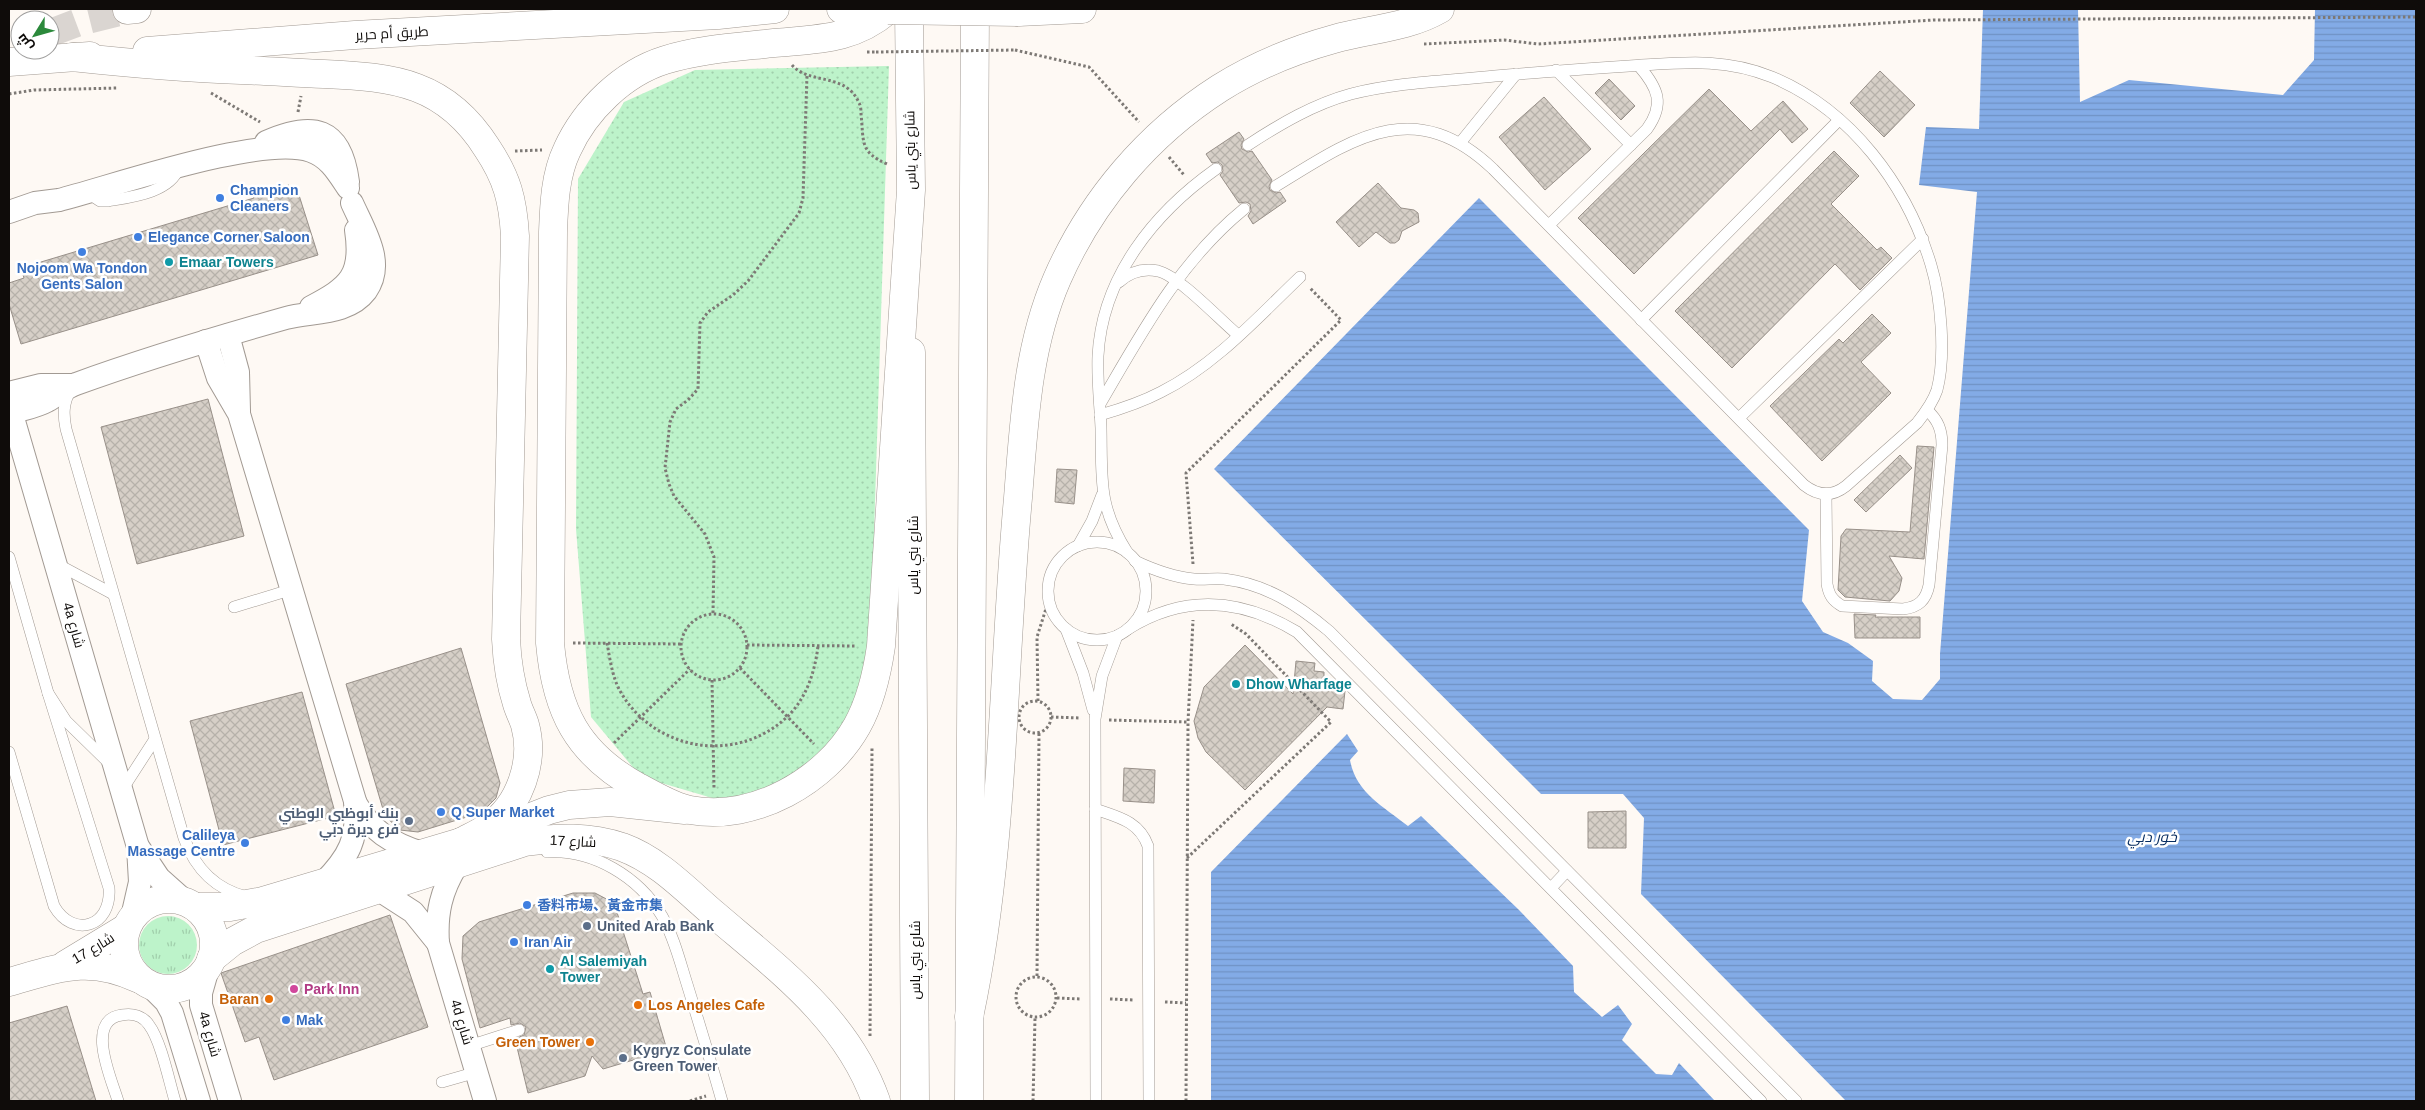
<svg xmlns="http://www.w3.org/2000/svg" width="2425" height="1110" font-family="Helvetica,Cairo,'Noto Sans SC',sans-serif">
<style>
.grass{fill:url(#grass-tufts)}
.garden{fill:url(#garden-dots)}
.water{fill:url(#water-rules)}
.building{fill:url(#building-cross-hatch);stroke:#989089}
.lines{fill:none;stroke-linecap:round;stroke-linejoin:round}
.primary-tunnel{stroke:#dad5d1;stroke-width:28;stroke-dasharray:28 14;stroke-linecap:butt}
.lane-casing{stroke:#a29a93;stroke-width:12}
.street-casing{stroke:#a29a93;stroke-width:24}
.secondary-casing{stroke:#a29a93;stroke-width:29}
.primary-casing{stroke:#a29a93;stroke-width:29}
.path{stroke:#7d7975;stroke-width:3;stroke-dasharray:2.5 2.5;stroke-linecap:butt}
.lane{stroke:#fff;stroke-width:11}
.street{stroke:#fff;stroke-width:22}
.secondary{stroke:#fff;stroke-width:28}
.primary{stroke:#fff;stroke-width:28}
.primary-bridge-casing{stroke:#a29a93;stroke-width:29;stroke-linecap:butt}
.path-bridge{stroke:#7d7975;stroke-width:3;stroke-dasharray:2.5 2.5;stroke-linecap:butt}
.primary-bridge{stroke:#fff;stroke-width:28}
.shop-dot{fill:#3f7fe0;stroke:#fff;stroke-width:2}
.culture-dot{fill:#0f9aa8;stroke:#fff;stroke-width:2}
.service-dot{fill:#5c6f8a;stroke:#fff;stroke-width:2}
.hotel-dot{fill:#d1479c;stroke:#fff;stroke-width:2}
.food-dot{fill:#e8710a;stroke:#fff;stroke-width:2}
.labels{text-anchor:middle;stroke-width:5;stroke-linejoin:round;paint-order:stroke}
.street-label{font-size:14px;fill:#0f0c0a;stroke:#fff}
.shop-label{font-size:14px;font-weight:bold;fill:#366cbe;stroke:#fff;text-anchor:start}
.culture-label{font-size:14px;font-weight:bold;fill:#0d838f;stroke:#fff;text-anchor:start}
.service-label{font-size:14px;font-weight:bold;fill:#4e5e75;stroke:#fff;text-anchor:start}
.hotel-label{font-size:14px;font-weight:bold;fill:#b23c85;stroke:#fff;text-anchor:start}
.food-label{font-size:14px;font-weight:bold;fill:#c56008;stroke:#fff;text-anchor:end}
.water-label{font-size:15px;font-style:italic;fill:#072d61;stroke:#fff}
</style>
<defs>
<pattern id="grass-tufts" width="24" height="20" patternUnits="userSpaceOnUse" patternTransform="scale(1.25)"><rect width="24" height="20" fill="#bdf3ca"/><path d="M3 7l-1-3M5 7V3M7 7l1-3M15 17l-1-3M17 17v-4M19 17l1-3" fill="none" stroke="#a1cfac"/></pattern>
<pattern id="garden-dots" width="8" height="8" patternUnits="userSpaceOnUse" patternTransform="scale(1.25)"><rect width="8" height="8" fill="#bdf3ca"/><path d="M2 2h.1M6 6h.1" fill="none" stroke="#a1cfac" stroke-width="1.8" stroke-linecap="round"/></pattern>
<pattern id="water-rules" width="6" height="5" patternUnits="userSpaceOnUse" patternTransform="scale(1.25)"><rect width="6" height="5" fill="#83abe6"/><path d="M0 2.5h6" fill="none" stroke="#7092c4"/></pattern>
<pattern id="building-cross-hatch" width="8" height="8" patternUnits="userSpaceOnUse" patternTransform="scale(1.25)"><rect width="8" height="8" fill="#d6cfc7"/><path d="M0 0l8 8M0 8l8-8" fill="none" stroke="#b6b1aa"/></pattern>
</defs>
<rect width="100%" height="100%" fill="#fef9f4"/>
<circle class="grass" cx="168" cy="945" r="29"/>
<polygon class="garden" points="889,66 869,690 839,748 768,789 719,800 641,777 591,717 576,529 578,179 624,102 695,70"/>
<g class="water">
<polygon points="1983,9 2078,9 2080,102 2129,80 2283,95 2314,60 2315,9 2416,9 2416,1101 1846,1101 1641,894 1644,818 1623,794 1541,794 1214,469 1479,198 1809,530 1802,601 1823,632 1848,643 1873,661 1872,681 1893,699 1922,700 1940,679 1940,654 1977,192 1919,185 1926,127 1979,129"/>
<path d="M 1347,734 L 1358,751 L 1350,760 C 1356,793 1383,806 1408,826 L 1421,816 L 1518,909 L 1573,966 L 1574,992 L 1602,1017 L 1618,1005 L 1632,1024 L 1622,1040 L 1656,1074 L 1672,1075 L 1679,1063 L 1715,1101 L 1211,1101 L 1211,872 Z"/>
</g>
<g class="building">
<polygon points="1880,71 1915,105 1884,137 1850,103"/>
<polygon points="1609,79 1635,106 1621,120 1595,93"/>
<polygon points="1709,89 1751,131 1783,101 1808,129 1792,143 1780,129 1634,274 1578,218"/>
<polygon points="1544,97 1591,149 1545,190 1499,137"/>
<polygon points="1239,132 1244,139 1241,145 1242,149 1248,152 1252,151 1272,180 1269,186 1270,190 1276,193 1280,192 1286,201 1253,224 1248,216 1251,211 1250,204 1246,202 1239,203 1220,175 1223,171 1222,165 1218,162 1212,163 1206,154"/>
<polygon points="1834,151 1859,176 1831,204 1877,250 1881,247 1892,258 1860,290 1835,264 1732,368 1675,311"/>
<polygon points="1378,183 1401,208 1414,210 1418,213 1419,222 1402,231 1399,240 1395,243 1390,243 1376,232 1359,247 1336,222"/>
<polygon points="289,185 292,194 298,192 318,255 21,344 9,304 9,283 24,278 21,268 254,198 253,196"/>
<polygon points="1872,314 1891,333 1861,362 1891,393 1822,461 1770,406 1839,339 1843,343"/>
<polygon points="208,399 244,536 137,564 101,427"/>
<polygon points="1917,446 1934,447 1924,559 1889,556 1902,578 1899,591 1890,601 1845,597 1838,590 1841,536 1846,529 1910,532"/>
<polygon points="1900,455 1912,468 1866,512 1854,500"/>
<polygon points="1057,469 1077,470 1074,504 1055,502"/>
<polygon points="1854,614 1876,615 1875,617 1920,617 1920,638 1855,638"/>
<polygon points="1245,645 1293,694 1296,661 1315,663 1314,671 1324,672 1324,679 1334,680 1334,689 1345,691 1343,709 1327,707 1245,790 1206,752 1198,738 1194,721 1204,687"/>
<polygon points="461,648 500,783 496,798 481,813 470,816 418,832 400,830 385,816 346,684"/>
<polygon points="302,692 336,816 223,845 190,721"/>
<polygon points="1124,768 1155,770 1154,803 1123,801"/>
<polygon points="1626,811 1626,848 1588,848 1588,812"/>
<polygon points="573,893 595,893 614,903 643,994 650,992 667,1050 603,1069 592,1056 585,1076 528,1093 515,1039 524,1035 526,1027 520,1023 511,1025 510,1018 480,1028 462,959 463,936 479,922"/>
<polygon points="390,915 428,1027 274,1080 259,1037 245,1042 221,973"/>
<polygon points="67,1006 96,1101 9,1101 9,1023"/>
</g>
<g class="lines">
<polyline class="primary-tunnel" points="50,33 79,22 127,10"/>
<g class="lane-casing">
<g id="lane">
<polyline points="1556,70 1631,145"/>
<polyline points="1460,143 1516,74"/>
<path d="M 1248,145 C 1280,124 1314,104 1351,94 C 1398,82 1447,81 1495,76 C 1540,72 1584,69 1629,66 C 1680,63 1723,57 1772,77 C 1851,110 1907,185 1931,265 C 1941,298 1946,356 1937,390 C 1933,402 1925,413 1917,423 L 1846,486 C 1832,497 1818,496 1804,485 L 1493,169 C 1414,94 1352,139 1276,186"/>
<path d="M 88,193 L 100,201 L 108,201 C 131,197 169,193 179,168"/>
<path d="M 1549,225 L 1647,129 C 1665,104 1658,88 1639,66"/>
<path d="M 1119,282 C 1130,272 1143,268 1158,271 C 1179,276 1220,320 1238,335"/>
<polyline points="1641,320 1839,120"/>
<path d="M 71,389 C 63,403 63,414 66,429 L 184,838 C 195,868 214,889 247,897"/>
<path d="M 1100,404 C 1141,334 1179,262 1244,209"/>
<path d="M 1100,415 C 1121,409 1142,402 1161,392 C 1215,365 1257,318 1300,277"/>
<polyline points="1739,418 1923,239"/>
<path d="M 1826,494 L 1827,584 C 1829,595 1832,600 1842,606 L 1903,609 C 1919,607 1926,600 1929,585 L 1942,445 C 1942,430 1938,420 1927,410"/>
<circle cx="1097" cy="591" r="49"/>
<polyline points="1078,546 1092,521 1102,495"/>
<path d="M 1127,552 C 1098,506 1102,480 1101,428 C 1100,404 1097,380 1098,356 C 1102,277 1154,213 1216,169"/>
<polyline points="9,557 48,693 66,721 110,764"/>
<path d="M 1135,561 C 1154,570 1172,577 1194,579 C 1204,580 1214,578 1224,579 C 1266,584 1298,605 1329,631 L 1796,1101"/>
<polyline points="57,564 113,594"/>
<polyline points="234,607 293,589"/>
<polyline points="1066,629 1083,673 1093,710"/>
<path d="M 1128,629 C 1184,594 1241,598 1297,632 L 1761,1101"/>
<path d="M 9,752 L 54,906 C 73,939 112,927 109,888 L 48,693"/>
<polyline points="122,790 155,739"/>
<path d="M 1095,809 C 1118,817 1139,821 1148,846 L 1149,1101"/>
<path d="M 547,852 C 593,849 639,877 662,916 C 674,937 680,962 687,984 C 699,1023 711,1062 722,1101"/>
<polyline points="1551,888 1567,871"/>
<polyline points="469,1046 519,1030"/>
<polyline points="442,1082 477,1072"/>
<path d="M 118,1101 C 112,1080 84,1020 122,1015 C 133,1013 143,1016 149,1025 C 161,1041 169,1081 175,1101"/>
<polyline points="1096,1101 1095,719 1102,676 1117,636"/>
</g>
</g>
<g class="street-casing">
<g id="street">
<path d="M 266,142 C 313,121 341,127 348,182"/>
<path d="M 9,212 L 35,203 L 59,200 C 114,186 262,134 311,151 C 329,157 338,173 348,188"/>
<path d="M 311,307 C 349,287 363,276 356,230"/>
<polyline points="228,335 238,372 239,411"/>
<path d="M 206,341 L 218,378 L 239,414 L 355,801 C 359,838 349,857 323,883"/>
<polyline points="9,393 41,385 72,385"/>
<polyline points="9,404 138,847 140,882 132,917"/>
<path d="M 11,413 C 23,409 36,407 47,401 C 57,396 66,387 76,384 C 145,359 215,338 286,318 C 312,311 348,315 366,291 C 386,263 364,230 352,203"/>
<path d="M 355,802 C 371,831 391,843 422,853"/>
<polyline points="139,848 159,878 187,903"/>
<path d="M 457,865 C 441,891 436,913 438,943 L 485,1101"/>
<polyline points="379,890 413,912 438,943"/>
<polyline points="209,965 201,993 201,1005 230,1101"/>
<polyline points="148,984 166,1002 172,1013 199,1101"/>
</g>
</g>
<g class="secondary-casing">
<g id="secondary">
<polyline points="911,352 915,1101"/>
<circle cx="169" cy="944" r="45"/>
<polyline points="195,907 230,907 263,901 485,835 549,810 569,805 610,802 685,810"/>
<path d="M 211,959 L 232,942 L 256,929 L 525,842 C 558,837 589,836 622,847 C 658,860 686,890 714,914 C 778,969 847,1019 876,1101"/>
<polyline points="65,965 126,928"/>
<path d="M 9,982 C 59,968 89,955 139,979"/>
<polyline points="969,1101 975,9"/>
</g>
</g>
<g class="primary-casing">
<g id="primary">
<polyline points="841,9 888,10"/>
<polyline points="127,10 137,9"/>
<path d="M 888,10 C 853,40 818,39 774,43 C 738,47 700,49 665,60 C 623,73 585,110 567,150 C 555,175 554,205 553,232 L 550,643 C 556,711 577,753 638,787 C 654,795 673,807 690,810 C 754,822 826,781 857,726 C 871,701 877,674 881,646 L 911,190 L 909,9"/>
<polyline points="1018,12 1082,9"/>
<polyline points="147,51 355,35 718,15 775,9"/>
<path d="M 72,57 C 128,63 184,68 241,70 C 269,71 297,73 324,74 C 395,77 446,83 487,148 C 507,178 513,200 515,236 L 506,639 C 507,661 510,682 517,704 C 519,711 523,718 525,725 C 535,761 520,806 488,827 C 480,833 470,837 461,842"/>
<polyline points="9,62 90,56"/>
<path d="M 969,1017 C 1005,847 1002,671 1018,498 C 1024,424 1027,348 1057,279 C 1091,201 1148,134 1220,88 C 1255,66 1294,50 1334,39 C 1370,29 1407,28 1440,9"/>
</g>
</g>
<g class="path">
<polyline points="1424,44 1504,40 1538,44 1934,20 2416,17"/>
<polyline points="1015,50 1089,67 1139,122"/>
<polyline points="867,52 876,52"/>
<path d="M 792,65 C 809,85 846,72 859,103 C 861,106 861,111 861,114 C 864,141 859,152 887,164"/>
<polyline points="211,93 260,122"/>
<polyline points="9,94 34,90 118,88"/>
<polyline points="298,112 301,96"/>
<polyline points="515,151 542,150"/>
<polyline points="1169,157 1184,175"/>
<polyline points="1193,564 1186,473 1341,320 1310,288"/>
<polyline points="713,613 714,557 705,534 674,496 669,484 665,468 670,422 676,409 688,400 698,389 700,323 708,312 733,295 748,281 799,213 803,198 807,75"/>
<circle cx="714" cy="647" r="33"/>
<polyline points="573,643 681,644"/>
<path d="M 607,643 C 610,659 612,676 620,691 C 654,751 736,765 787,717 C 806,699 815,672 818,646"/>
<polyline points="747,645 857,646"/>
<polyline points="740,668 814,744"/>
<polyline points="712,680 714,789"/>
<polyline points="1038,701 1037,637 1049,599"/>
<circle cx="1035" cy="717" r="16"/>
<polyline points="1051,717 1081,718"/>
<polyline points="1109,720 1188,722"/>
<polyline points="614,743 690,669"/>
<polyline points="1187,858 1331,722 1246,634 1231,624"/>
<polyline points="1037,976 1039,733"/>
<circle cx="1036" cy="997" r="20"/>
<polyline points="1057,998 1081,999"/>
<polyline points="1110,999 1133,1000"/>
<polyline points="1165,1002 1186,1003"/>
<polyline points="870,1036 872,747"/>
<polyline points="690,1101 706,1096"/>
<polyline points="1033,1101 1035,1018"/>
<polyline points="1186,1101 1188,722 1193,620"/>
</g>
<use href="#lane" class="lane"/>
<use href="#street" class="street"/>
<use href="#secondary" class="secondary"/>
<use href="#primary" class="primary"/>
<g class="primary-bridge-casing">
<polyline id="primary-bridge" points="888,10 1018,12"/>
</g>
<polyline class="path-bridge" points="876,52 1015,50"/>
<use href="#primary-bridge" class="primary-bridge"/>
</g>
<g class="shop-dot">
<circle cx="220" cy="198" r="5"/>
<circle cx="138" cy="237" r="5"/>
<circle cx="82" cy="252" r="5"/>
<circle cx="441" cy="812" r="5"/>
<circle cx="245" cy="843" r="5"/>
<circle cx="527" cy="905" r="5"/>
<circle cx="514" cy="942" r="5"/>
<circle cx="286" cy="1020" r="5"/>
</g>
<g class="culture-dot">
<circle cx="169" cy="262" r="5"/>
<circle cx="1236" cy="684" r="5"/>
<circle cx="550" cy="969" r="5"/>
</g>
<g class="service-dot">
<circle cx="409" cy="821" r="5"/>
<circle cx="587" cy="926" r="5"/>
<circle cx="623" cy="1058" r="5"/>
</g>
<circle class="hotel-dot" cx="294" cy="989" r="5"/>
<g class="food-dot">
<circle cx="269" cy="999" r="5"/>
<circle cx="638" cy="1005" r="5"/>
<circle cx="590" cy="1042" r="5"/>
</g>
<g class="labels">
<g class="street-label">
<text transform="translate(392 33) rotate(-3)" y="5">طريق أم حرير</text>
<text transform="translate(910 150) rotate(-91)" y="5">شارع بني ياس</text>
<text transform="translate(913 555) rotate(-90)" y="5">شارع بني ياس</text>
<text transform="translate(74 625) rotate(74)" y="5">4a شارع</text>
<text transform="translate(573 841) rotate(3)" y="5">شارع 17</text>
<text transform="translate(93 948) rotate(-31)" y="5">شارع 17</text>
<text transform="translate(915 960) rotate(-90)" y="5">شارع بني ياس</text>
<text transform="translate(462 1022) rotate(73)" y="5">4d شارع</text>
<text transform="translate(210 1034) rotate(74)" y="5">4a شارع</text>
</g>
<g class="shop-label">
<text x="230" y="195">Champion<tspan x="230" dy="16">Cleaners</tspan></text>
<text x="148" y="242">Elegance Corner Saloon</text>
<text x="82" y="273" text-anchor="middle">Nojoom Wa Tondon<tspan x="82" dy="16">Gents Salon</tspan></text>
<text x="451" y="817">Q Super Market</text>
<text x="235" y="840" text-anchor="end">Calileya<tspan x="235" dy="16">Massage Centre</tspan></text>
<text x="537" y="910">香料市場、黃金市集</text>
<text x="524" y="947">Iran Air</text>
<text x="296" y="1025">Mak</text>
</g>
<g class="culture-label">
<text x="179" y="267">Emaar Towers</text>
<text x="1246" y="689">Dhow Wharfage</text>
<text x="560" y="966">Al Salemiyah<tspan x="560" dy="16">Tower</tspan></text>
</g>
<g class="service-label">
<text x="399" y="818" text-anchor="end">بنك أبوظبي الوطني<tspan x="399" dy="16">فرع ديرة دبي</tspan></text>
<text x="597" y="931">United Arab Bank</text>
<text x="633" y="1055">Kygryz Consulate<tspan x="633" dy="16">Green Tower</tspan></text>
</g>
<g class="hotel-label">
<text x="304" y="994">Park Inn</text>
</g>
<g class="food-label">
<text x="259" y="1004">Baran</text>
<text x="648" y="1010" text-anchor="start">Los Angeles Cafe</text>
<text x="580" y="1047">Green Tower</text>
</g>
<g class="water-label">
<text x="2152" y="842">خور دبي</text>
</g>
</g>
<rect width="2425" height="1110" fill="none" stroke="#0f0c0a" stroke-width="20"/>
<g transform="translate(35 35) rotate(233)"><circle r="24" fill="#ffffff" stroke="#9f9e9d"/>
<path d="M0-4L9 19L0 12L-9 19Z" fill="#2b893b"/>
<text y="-8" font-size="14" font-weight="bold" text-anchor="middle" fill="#0f0c0a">ش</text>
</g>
</svg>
